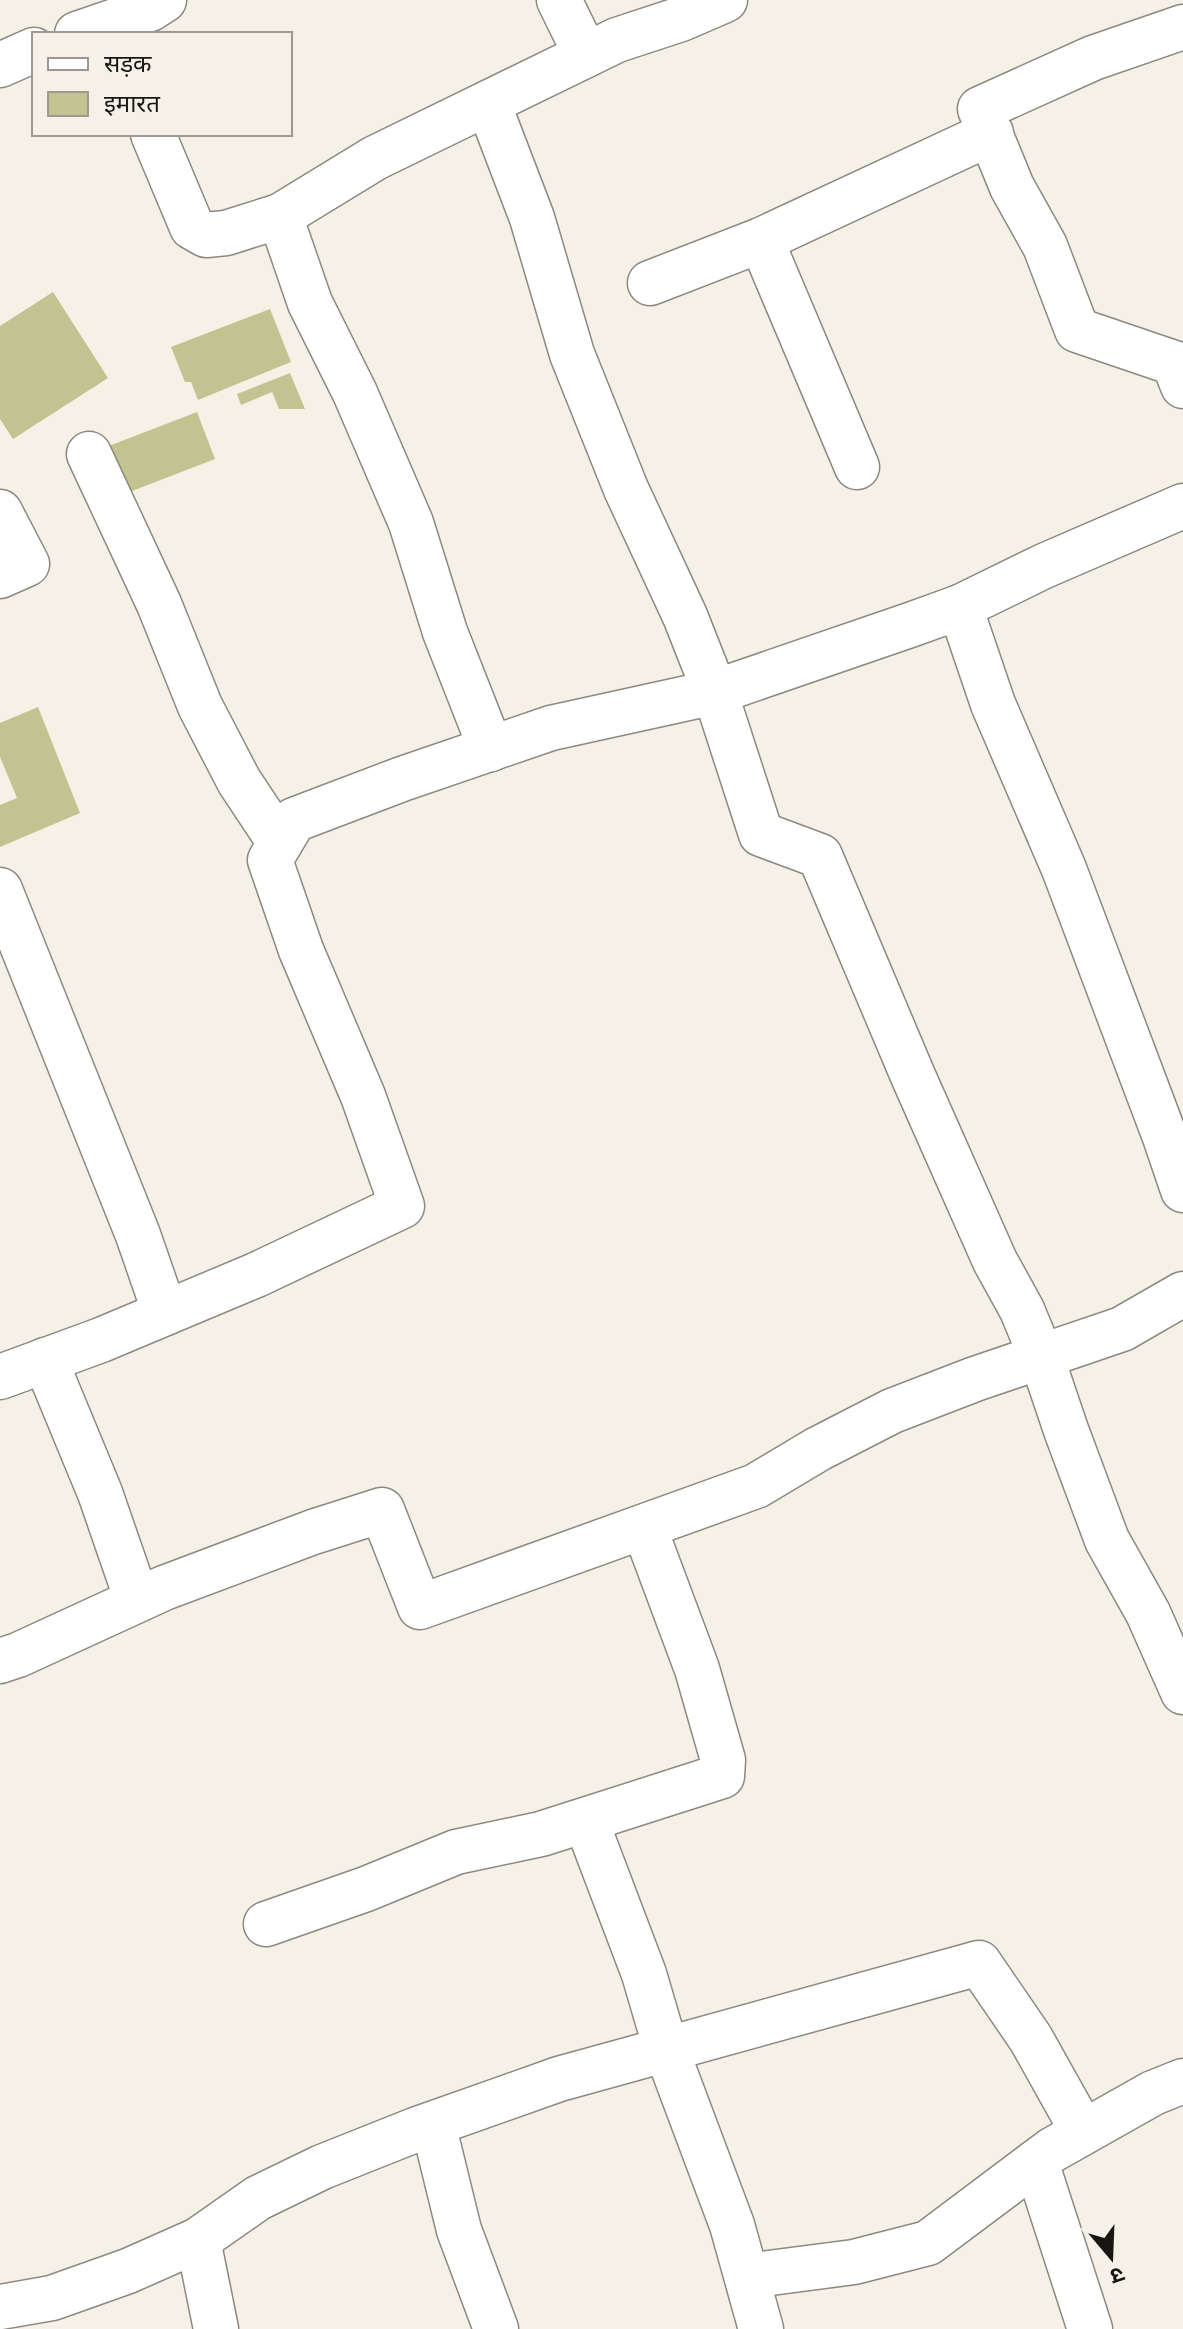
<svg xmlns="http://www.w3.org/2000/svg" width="1183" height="2329" font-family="Raleway,'Noto Sans Devanagari',sans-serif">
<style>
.building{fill:#c1c391}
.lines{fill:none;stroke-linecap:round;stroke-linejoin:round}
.minor-casing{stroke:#8d8980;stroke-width:47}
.minor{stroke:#fff;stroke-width:44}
</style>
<rect width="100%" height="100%" fill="#f5f1e7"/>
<g class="building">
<polygon points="53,292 108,378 13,439 0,419 0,326"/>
<polygon points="270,309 291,362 198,400 191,382 185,382 171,347"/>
<polygon points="290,373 305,409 279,409 272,392 241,405 237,394"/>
<polygon points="197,412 215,459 127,493 101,449"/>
<polygon points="38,707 80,813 0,847 0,805 17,798 0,757 0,723"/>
</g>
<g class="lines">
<g class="minor-casing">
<g id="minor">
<polyline points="559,0 586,55"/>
<polyline points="1183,27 1093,58 980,109 1012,187 1045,246 1077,330 1174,363 1183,386"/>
<polyline points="77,34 150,9 164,0"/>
<polyline points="0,65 34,50"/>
<polyline points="488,103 532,218 572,354 626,489 685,616 715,692 761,834 820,856 913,1076 995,1261 1022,1310 1041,1356 1066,1430 1107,1540 1148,1613 1183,1692"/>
<polyline points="153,134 192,227 206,235 226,233 280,216"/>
<polyline points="761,240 857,467"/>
<polyline points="650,283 761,240 991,133"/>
<polyline points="89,454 159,604 200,706 239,781 280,843"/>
<polyline points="0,512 27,564 0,576"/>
<polyline points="960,607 993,704 1064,869 1165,1137 1183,1190"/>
<polyline points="491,749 445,632 411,523 355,393 310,303 280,216 375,158 617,40 681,19 725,0"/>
<polyline points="0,890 138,1235 165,1313"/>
<polyline points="45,1360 100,1493 137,1600"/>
<polyline points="0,1377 101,1340 256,1275 402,1206 363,1096 301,950 270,860 294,820 402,779 551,728 715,692 910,625 960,607 1044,566 1183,506"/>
<polyline points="0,1661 18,1655 164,1588 313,1532 382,1510 420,1607 756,1486 818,1449 892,1411 975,1379 1122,1329 1183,1294"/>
<polyline points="586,1821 644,1974 666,2049 732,2225 761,2329"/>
<polyline points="266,1924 366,1889 456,1852 541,1834 722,1776 723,1760 697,1669 644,1527"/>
<polyline points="433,2124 459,2230 496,2329"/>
<polyline points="1036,2162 1090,2329"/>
<polyline points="198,2240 216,2329"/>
<polyline points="747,2276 854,2262 928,2243 1052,2150 1153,2093 1183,2081"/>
<polyline points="0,2307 52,2298 128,2271 198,2240 258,2198 322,2167 415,2130 559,2079 979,1963 1031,2039 1083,2132"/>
</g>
</g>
<use href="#minor" class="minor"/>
</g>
<rect x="32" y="32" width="260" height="104" fill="#f5f1e7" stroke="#9d9992" stroke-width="2"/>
<rect x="48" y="58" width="40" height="12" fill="#ffffff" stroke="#9d9992" stroke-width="2"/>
<text x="104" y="72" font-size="24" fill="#181613">सड़क</text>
<rect x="48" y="92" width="40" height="24" fill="#c1c391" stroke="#9d9992" stroke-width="2"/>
<text x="104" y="112" font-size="24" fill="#181613">इमारत</text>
<g transform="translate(1111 2257) rotate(161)" stroke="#f5f1e7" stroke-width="6" paint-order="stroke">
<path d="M0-6L14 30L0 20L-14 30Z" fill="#181613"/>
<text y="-12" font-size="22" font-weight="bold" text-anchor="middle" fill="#181613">उ</text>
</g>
</svg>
